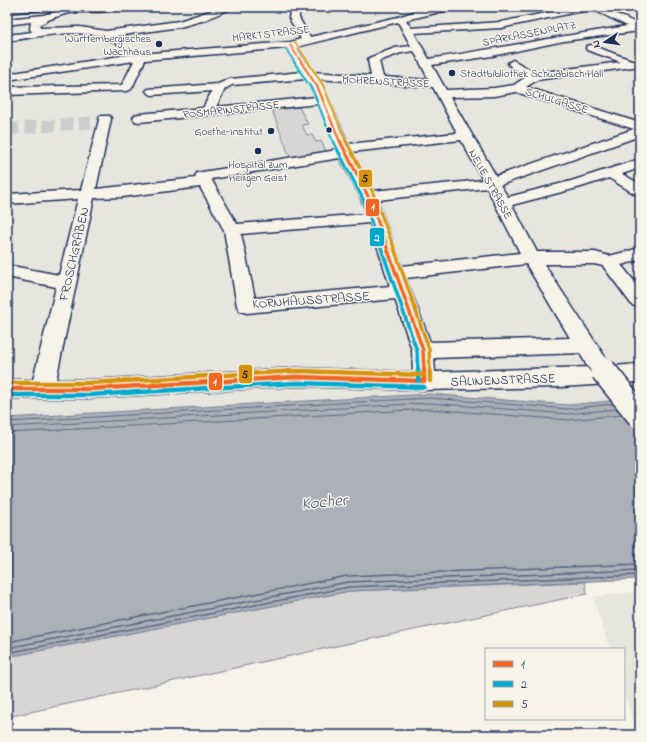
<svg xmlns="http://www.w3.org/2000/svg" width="647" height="742" font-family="'Indie Flower',sans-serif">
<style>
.built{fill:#e6e5de}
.green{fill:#d7d6d4;stroke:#798299}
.water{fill:#acb0b9;stroke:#727c95}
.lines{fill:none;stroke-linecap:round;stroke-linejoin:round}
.shore-far1{stroke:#556382;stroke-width:1}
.shore{stroke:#556382;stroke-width:1.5}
.minor-tunnel{stroke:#cbcccc;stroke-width:12;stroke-dasharray:12 6;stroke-linecap:butt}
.minor-casing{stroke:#1b2f5e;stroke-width:3}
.major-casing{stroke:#1b2f5e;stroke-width:3}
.minor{fill:#f7f3e8;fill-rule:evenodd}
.major{fill:#f7f3e8;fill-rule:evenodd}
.minor-bridge-far1-casing{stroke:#1b2f5e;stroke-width:22;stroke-linecap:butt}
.minor-bridge-casing{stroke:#1b2f5e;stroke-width:28;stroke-linecap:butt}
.minor-bridge-far1{stroke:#f7f3e8;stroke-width:20}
.minor-bridge{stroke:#f7f3e8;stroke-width:25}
.bus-1-far4-casing{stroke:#f7f3e8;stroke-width:3}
.bus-1-far3-casing{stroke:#f7f3e8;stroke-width:3.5}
.bus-1-far2-casing{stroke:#f7f3e8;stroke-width:5}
.bus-1-far1-casing{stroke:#f7f3e8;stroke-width:6}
.bus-1-casing{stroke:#f7f3e8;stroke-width:8}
.bus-2-far4-casing{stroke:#f7f3e8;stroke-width:3}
.bus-2-far3-casing{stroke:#f7f3e8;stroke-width:3.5}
.bus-2-far2-casing{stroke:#f7f3e8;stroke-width:5}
.bus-2-far1-casing{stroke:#f7f3e8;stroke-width:6}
.bus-2-casing{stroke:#f7f3e8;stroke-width:8}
.bus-3-far4-casing{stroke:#f7f3e8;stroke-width:3}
.bus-3-far3-casing{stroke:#f7f3e8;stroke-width:3.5}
.bus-3-far2-casing{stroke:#f7f3e8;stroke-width:5}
.bus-3-far1-casing{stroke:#f7f3e8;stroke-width:6}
.bus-3-casing{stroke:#f7f3e8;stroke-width:8}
.bus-1-far4{stroke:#f26522;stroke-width:1.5}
.bus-1-far3{stroke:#f26522;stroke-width:2}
.bus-1-far2{stroke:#f26522;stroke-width:3}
.bus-1-far1{stroke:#f26522;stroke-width:3.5}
.bus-1{stroke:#f26522;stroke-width:4.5}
.bus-2-far4{stroke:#00a9ce;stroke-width:1.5}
.bus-2-far3{stroke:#00a9ce;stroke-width:2}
.bus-2-far2{stroke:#00a9ce;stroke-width:3}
.bus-2-far1{stroke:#00a9ce;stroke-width:3.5}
.bus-2{stroke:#00a9ce;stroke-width:4.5}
.bus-3-far4{stroke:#d6940e;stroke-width:1.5}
.bus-3-far3{stroke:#d6940e;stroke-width:2}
.bus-3-far2{stroke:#d6940e;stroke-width:3}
.bus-3-far1{stroke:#d6940e;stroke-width:3.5}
.bus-3{stroke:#d6940e;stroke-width:4.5}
.poi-dot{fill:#1b2f5e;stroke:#f7f3e8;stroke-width:1.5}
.labels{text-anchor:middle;stroke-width:3;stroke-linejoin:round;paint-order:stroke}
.far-street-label{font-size:11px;fill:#1b2f5e;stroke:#f7f3e8}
.far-poi-label{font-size:11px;fill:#1b2f5e;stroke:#f7f3e8;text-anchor:end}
.street-label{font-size:13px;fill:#1b2f5e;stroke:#f7f3e8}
.near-water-label{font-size:17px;font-style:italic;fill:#465679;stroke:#f7f3e8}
.line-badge{stroke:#f7f3e8;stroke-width:1.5}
.badge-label{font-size:11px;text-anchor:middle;font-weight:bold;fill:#fff}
.pale-badge-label{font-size:11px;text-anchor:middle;font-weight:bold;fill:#111}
</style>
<rect width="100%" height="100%" fill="#f7f3e8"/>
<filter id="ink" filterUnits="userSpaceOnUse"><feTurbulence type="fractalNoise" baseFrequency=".025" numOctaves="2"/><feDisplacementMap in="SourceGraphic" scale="8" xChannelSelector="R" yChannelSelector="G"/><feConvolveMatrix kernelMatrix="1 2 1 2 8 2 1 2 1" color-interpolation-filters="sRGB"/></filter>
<g filter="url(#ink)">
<g class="built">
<polygon points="86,7 640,7 640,398 568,405 429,394 7,418 7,22"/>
<polygon points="640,591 640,735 638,735 624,693 624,649 610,649 593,597"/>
</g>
<g class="green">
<polygon points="299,107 308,124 302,125 307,135 312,135 316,142 321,141 328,155 291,160 272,110"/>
<polygon points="585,582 587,594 327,648 7,717 7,657 350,591"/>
</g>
<polygon class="water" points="429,394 568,405 640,398 640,579 350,591 7,657 7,418"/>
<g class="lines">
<g class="shore-far1">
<polyline points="7,422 429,398 568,409 613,404"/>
<polyline points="7,427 429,403 568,414 617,409"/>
<polyline points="7,433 429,409 568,420 622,415"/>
</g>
<g class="shore">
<polyline points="7,642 347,576 640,564"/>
<polyline points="7,648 348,582 640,570"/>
<polyline points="7,653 349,587 640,575"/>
</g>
<polyline class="minor-tunnel" points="7,129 98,122"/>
<g class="minor-casing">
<g id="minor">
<path d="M 76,7 L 117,7 C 109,14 91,11 81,12 C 67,12 50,18 39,25 L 40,28 L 80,27 L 106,31 L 179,21 L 222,7 L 234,7 L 205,20 L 180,27 L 116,36 L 123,41 L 118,44 C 112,42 107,38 101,36 C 70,29 38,37 7,41 L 7,35 L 32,32 L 30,29 L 31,22 L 7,25 L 7,19 L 43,15 Z"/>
<path d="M 291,7 L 299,7 L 299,18 L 310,37 L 398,17 L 413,12 L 419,7 L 428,7 L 427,9 L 437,7 L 454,7 L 453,9 L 406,20 L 411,28 L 501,22 L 576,7 L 602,7 L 640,25 L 639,31 L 564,41 L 492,56 L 432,65 L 446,90 L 494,88 L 514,85 L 526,77 L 509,65 L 508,63 L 513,60 L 536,73 L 621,62 L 587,50 L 586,48 L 587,46 L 591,45 L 634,61 L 640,60 L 640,66 L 537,80 L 526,87 L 640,123 L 640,136 L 500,185 L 508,197 L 571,181 L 640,159 L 640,168 L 622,174 L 640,184 L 640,196 L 635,194 L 609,178 L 581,187 L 512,205 L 537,252 L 595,252 L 609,256 L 640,248 L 640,260 L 621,265 L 640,288 L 639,307 L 632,305 L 603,266 L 594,264 L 544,264 L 603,354 L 606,360 L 603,366 L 600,367 L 640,364 L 640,382 L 561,387 L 424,390 L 296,386 L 89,398 L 7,398 L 7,380 L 33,380 L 56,287 L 7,277 L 7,265 L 59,275 L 78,199 L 7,204 L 7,194 L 81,190 L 100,116 L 110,116 L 111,119 L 96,189 L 196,178 L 195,176 L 197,173 L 202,172 L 331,151 L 336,148 L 318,104 L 139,122 L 135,121 L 133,118 L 135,115 L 139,114 L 203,108 L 212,91 L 152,95 L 148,93 L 146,91 L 148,89 L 218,84 L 230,79 L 302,72 L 287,48 L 145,60 L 132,88 L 130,90 L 126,91 L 7,95 L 7,87 L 122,85 L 134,61 L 7,80 L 7,74 L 127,55 L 290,42 L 301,39 L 289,18 ZM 592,9 L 627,26 C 561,36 495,49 429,59 L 414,33 L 501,28 ZM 398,22 L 411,46 L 395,48 L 369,58 L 368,60 L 371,76 L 313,72 L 296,47 ZM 414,51 L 429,80 L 383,77 L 379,61 L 401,53 ZM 306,79 L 316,97 L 216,107 L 225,89 L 232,85 ZM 318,79 L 433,87 L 457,133 L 348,144 L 324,88 ZM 516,92 L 634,129 L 496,176 L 450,97 L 494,96 ZM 461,140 L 483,180 L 373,191 L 351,152 ZM 340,158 L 360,196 L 367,214 L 237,224 L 211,179 ZM 200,187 L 224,230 L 237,306 L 240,311 L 247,313 L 395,299 L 412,350 L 413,372 L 296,368 L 89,380 L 56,380 L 94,198 L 122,197 ZM 487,188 L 520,253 L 402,266 L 377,200 ZM 370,223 L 390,286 L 255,298 L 241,234 ZM 526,264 L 570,338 L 430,342 L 406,278 ZM 580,353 L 587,366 L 592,367 L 435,372 L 434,358 Z"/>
</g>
</g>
<g class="major-casing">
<polygon id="major" points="7,7 43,7 39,10 7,13"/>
</g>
<use href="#minor" class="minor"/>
<use href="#major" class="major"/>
<g class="minor-bridge-far1-casing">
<polyline id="minor-bridge-far1" points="595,360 604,371"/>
</g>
<g class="minor-bridge-casing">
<polyline id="minor-bridge" points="603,370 640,416"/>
</g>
<use href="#minor-bridge-far1" class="minor-bridge-far1"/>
<use href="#minor-bridge" class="minor-bridge"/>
<g class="bus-1-far4-casing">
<polyline id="bus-1-far4" points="290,45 302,63"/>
</g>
<g class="bus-1-far3-casing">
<polyline id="bus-1-far3" points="301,62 318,88 340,142"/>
</g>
<g class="bus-1-far2-casing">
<polyline id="bus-1-far2" points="340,141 368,196 386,243"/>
</g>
<g class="bus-1-far1-casing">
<polyline id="bus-1-far1" points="385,242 423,350 424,371"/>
</g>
<g class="bus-1-casing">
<g id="bus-1">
<polyline points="424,370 424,381"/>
<polyline points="7,389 89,389 296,377 424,381"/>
</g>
</g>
<g class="bus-2-far4-casing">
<polyline id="bus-2-far4" points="285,48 295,63"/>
</g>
<g class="bus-2-far3-casing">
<polyline id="bus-2-far3" points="294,62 313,91 333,142"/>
</g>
<g class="bus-2-far2-casing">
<polyline id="bus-2-far2" points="333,141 363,199 379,243"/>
</g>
<g class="bus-2-far1-casing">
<polyline id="bus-2-far1" points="379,242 417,351 418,371"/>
</g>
<g class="bus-2-casing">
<g id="bus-2">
<polyline points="418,370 418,381"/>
<polyline points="7,395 89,395 296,383 424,387"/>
</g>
</g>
<g class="bus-3-far4-casing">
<polyline id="bus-3-far4" points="295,42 309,63"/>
</g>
<g class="bus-3-far3-casing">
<polyline id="bus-3-far3" points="308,62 323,85 346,142"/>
</g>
<g class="bus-3-far2-casing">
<polyline id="bus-3-far2" points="346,141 373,193 392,243"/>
</g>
<g class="bus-3-far1-casing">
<g id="bus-3-far1">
<polyline points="392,242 429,349 430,371"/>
<polyline points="287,371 312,371"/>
</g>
</g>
<g class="bus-3-casing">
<g id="bus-3">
<polyline points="430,370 430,381"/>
<polyline points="7,383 89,383 296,371 424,375"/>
</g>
</g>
<use href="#bus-1-far4" class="bus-1-far4"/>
<use href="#bus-1-far3" class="bus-1-far3"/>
<use href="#bus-1-far2" class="bus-1-far2"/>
<use href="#bus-1-far1" class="bus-1-far1"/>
<use href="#bus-1" class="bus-1"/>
<use href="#bus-2-far4" class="bus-2-far4"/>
<use href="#bus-2-far3" class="bus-2-far3"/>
<use href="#bus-2-far2" class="bus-2-far2"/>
<use href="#bus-2-far1" class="bus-2-far1"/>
<use href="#bus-2" class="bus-2"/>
<use href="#bus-3-far4" class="bus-3-far4"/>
<use href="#bus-3-far3" class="bus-3-far3"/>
<use href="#bus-3-far2" class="bus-3-far2"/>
<use href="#bus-3-far1" class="bus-3-far1"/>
<use href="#bus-3" class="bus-3"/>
</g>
</g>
<g class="poi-dot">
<circle cx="159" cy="44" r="4"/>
<circle cx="452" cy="73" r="4"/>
<circle cx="329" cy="130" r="3.5"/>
<circle cx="271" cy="131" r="4"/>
<circle cx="258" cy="151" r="4"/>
</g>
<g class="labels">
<g class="far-street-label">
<text transform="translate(271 33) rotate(-7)" y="4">MARKTSTRASSE</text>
<text transform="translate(529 33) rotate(-11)" y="4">SPARKASSENPLATZ</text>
<text transform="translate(386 81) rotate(3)" y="4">MOHRENSTRASSE</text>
<text transform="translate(557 100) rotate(17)" y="4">SCHULGASSE</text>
<text transform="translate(231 109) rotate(-6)" y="4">ROSMARINSTRASSE</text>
<text transform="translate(491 184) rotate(61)" y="4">NEUE STRASSE</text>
</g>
<g class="far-poi-label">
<text x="151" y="42">Württembergisches<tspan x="151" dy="13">Wachhaus</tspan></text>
<text x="460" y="77" text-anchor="start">Stadtbibliothek Schwäbisch Hall</text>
<text x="263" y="135">Goethe-Institut</text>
<text x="258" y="168" text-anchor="middle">Hospital zum<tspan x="258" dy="13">Heiligen Geist</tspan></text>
</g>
<g class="street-label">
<text transform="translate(73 254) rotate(-77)" y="5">FROSCHGRABEN</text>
<text transform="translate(311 299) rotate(-4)" y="5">KORNHAUSSTRASSE</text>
<text transform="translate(503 379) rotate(-2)" y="5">SALINENSTRASSE</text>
</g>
<g class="near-water-label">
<text transform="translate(324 501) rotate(-5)" y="6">Kocher</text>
</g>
</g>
<g class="line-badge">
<rect x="358" y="169" width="15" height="19" rx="4" fill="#d6940e"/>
<rect x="365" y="198" width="15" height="19" rx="4" fill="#f26522"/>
<rect x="369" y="227" width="16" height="20" rx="4" fill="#00a9ce"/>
<rect x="238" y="364" width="15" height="20" rx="4" fill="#d6940e"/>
<rect x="208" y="372" width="15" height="19" rx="4" fill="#f26522"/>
</g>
<g class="badge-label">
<text x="373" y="211">1</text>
<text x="377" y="241">2</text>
<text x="215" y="386">1</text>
</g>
<g class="pale-badge-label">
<text x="365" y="182">5</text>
<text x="245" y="378">5</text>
</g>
<rect width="647" height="742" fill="none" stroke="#f7f3e8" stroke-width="24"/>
<rect x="12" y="12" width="623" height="718" fill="none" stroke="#1b2f5e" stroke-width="1.5" filter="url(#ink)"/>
<rect x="485" y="648" width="140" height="72" fill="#f7f3e8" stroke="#9fa5b1"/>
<rect x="493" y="661" width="20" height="6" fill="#f26522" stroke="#9fa5b1"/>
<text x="521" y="668" font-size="12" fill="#1b2f5e">1</text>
<rect x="493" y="681" width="20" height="6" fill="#00a9ce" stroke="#9fa5b1"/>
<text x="521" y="688" font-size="12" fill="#1b2f5e">2</text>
<rect x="493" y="701" width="20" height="6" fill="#d6940e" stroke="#9fa5b1"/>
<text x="521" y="708" font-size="12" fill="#1b2f5e">5</text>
<g transform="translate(605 42) rotate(257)" stroke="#f7f3e8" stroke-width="3" paint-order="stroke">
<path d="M0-3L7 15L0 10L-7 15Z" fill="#1b2f5e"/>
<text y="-6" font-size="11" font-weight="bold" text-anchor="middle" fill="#1b2f5e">N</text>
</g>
</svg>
